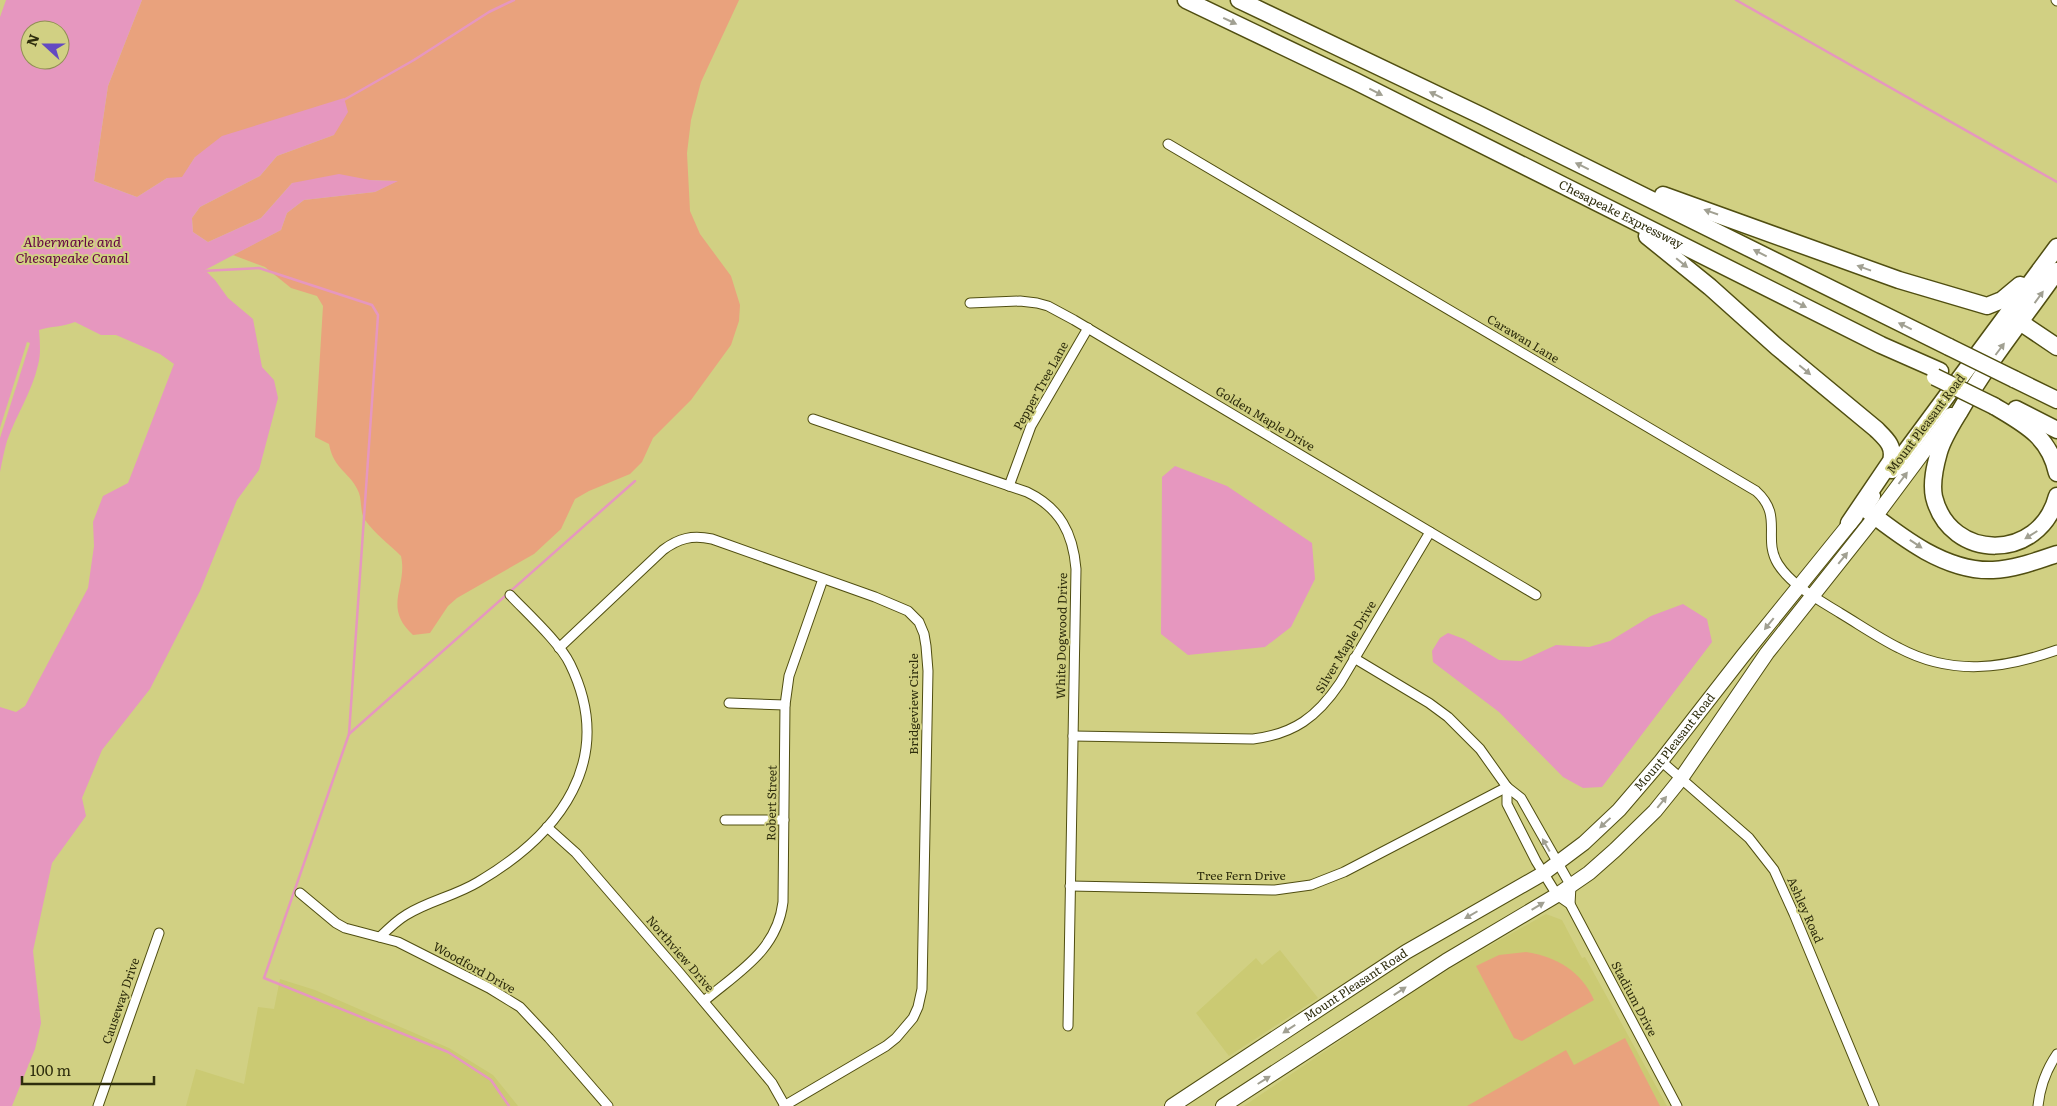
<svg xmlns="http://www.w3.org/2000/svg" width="2057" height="1106" font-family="Literata,serif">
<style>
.built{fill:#cbca73}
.green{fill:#e9a27d}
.water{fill:#e697bf;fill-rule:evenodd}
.pier{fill:#d1d083}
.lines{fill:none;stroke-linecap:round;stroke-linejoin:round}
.stream{stroke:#e697bf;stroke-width:2.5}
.street-casing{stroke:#504e11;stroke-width:11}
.primary-casing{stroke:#504e11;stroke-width:16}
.highway-casing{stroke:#504e11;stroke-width:19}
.street{stroke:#fff;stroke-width:9}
.primary{stroke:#fff;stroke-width:14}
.highway{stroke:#fff;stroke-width:16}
.highway-bridge-casing{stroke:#504e11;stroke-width:19;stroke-linecap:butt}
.highway-bridge{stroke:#fff;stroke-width:16}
.oneway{fill:#a1a092}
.labels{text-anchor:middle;stroke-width:4;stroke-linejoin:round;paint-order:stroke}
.street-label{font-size:12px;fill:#2e2d0d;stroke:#d1d083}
.water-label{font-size:14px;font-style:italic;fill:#630342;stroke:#d1d083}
</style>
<rect width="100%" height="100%" fill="#d1d083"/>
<g class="built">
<polygon points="1546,914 1562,920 1582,958 1585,957 1667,1106 1244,1106 1408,995 1459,963"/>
<polygon points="1280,950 1318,998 1229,1056 1196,1013 1256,958 1262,965"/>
<polygon points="280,979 315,990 449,1048 493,1075 518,1106 186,1106 196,1069 244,1084 258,1007 274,1009"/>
</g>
<g class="green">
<path d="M 142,0 L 739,0 L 701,82 L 691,120 L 687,153 L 690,211 L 700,234 L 731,276 L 740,305 L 739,321 L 731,345 L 691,400 L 653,438 L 642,462 L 630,474 L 589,491 L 575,499 L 561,529 L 534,554 L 457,598 L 448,606 L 430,633 L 413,635 C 382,607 408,587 401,556 C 390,545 374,533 365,520 C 360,513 362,501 359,493 C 351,472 334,471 329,444 L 315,437 L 323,306 L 317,296 L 291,288 L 265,267 L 233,255 L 281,230 L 287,213 L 304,200 L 375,192 L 397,181 L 370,180 L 292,183 L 261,218 L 208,242 L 193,232 L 192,218 L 200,207 L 260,176 L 277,156 L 334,135 L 195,157 L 182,178 L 167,178 L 137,197 L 94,181 L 108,86 Z"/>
<path d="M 1526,952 C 1557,957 1581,971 1594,1000 L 1522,1041 L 1514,1038 L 1476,966 L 1499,955 Z"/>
<polygon points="1625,1038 1660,1106 1467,1106 1566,1050 1574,1065"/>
</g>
<g class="water">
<path d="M 6,0 L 142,0 L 108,86 L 94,181 L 137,197 L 167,178 L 182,177 L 195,157 L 222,136 L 344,98 L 348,112 L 334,135 L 277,156 L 260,176 L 200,207 L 192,218 L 193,232 L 208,242 L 261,218 L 292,183 L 339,174 L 370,180 L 398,181 L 375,192 L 304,200 L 287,213 L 281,230 L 205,270 L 215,280 L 228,298 L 253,319 L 262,367 L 274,380 L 278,398 L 259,470 L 237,500 L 200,591 L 150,689 L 102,750 L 82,798 L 86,816 L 52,863 L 33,951 L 41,1023 L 35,1049 L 12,1106 L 0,1106 L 0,707 L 16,712 L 25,706 L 88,588 L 94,546 L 93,522 L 103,496 L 128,483 L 174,364 L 160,354 L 116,335 L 101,335 L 75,322 C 63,327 51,326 39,330 C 40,342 41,354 38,365 C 32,392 16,415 7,441 C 4,451 2,462 0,472 L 0,17 ZM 30,30 L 60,30 L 60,60 L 30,60 Z"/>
<polygon points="1175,466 1227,486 1312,543 1315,579 1291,627 1265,647 1188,655 1161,634 1162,477"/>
<polygon points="1683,604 1707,619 1712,642 1602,787 1583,788 1563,777 1499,712 1433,662 1432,651 1440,638 1448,633 1464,639 1499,660 1521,661 1556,645 1589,647 1610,641 1651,616"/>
</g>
<polygon class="pier" points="27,342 30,343 0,438 0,428"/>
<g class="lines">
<g class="stream">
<polyline points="1736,0 2057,182"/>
<polyline points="342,101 414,60 489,12 514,0"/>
<polyline points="202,271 259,268 372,305 378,315 349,734 264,978 448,1052 491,1080 509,1106"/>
<polyline points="349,734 635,481"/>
</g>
<g class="street-casing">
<g id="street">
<polyline points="2056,0 2057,1"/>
<path d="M 1168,144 L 1756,491 C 1784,516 1762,538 1778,564 C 1792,586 1819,600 1840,613 C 1860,625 1879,638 1899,648 C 1952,676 2003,669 2057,650"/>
<polyline points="970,303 1020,301 1037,303 1048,306 1074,320 1536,595"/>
<path d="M 813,419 L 1027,492 C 1060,508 1073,533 1076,569 L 1068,1026"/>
<polyline points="1009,486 1031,426 1088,328"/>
<path d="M 559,648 L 663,550 C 679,538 692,535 712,539 L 875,597 L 908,611 L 919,622 L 924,634 L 926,646 L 928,671 L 922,989 L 918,1007 L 913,1018 L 896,1038 L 886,1046 L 784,1106"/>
<polyline points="1354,658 1429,703 1448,717 1480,749 1507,787 1521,798 1571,886 1570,904"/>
<polyline points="729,703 785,705"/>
<path d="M 1073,736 L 1253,739 C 1294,734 1317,717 1340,683 L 1430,532"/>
<polyline points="1661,761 1749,838 1774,870 1794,914 1874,1106"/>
<polyline points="1507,787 1507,804 1536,861 1557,895 1570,904 1677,1106"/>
<polyline points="725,820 784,820"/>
<polyline points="547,827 576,853 678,971 772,1083 785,1106"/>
<polyline points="1070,886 1275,890 1311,885 1344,872 1507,787"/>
<polyline points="300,893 336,923 345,928 398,942 489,988 520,1007 549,1038 608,1106"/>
<path d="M 380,937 C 388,929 396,921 406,915 C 428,901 455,896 478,882 C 560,834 617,760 570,664 C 560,643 527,613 510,595"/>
<path d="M 704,1001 C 738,972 777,951 783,902 L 785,705 L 789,676 L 823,579"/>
<polyline points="98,1106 159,933"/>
<path d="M 2038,1106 C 2040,1087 2046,1070 2057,1054"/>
</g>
</g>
<g class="primary-casing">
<g id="primary">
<path id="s1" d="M 1172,1106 L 1406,952 L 1544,873 L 1584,843 L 1619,810 L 1661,761 L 1742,657 L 1856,516"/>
<polyline points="1223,1106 1446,961 1557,895 1589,873 1615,850 1655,811 1680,780 1767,653 1875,517 1951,415"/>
</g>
</g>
<g class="highway-casing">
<g id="highway">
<path id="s2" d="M 1186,0 L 1355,81 L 1881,345 L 1940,371"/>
<polyline points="1239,0 1482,116 1949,347"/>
<polyline points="1663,195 1899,280 1987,306 2002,300 2020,285"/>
<path d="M 1647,236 L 1710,287 L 1777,347 L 1876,429 C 1886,439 1895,446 1891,461 L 1849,523"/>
<path d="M 2057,271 C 2024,318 1988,362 1960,411 C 1952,424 1943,438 1939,452 C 1935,466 1931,482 1934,497 C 1950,562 2040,562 2057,496"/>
<polyline points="2009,320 2020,322 2057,347"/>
<polyline points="2014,379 2057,400"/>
<path d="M 1994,406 C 2024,424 2049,436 2057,473"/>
<polyline points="2016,409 2057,430"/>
<polyline points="1892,470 2057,247"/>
<path d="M 1872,496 L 1864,508 C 1900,536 1945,572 1993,570 C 2015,569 2036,561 2057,554"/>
</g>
</g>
<use href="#street" class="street"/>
<use href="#primary" class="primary"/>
<use href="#highway" class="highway"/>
<g class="highway-bridge-casing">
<g id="highway-bridge">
<polyline points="1949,347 2014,379"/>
<polyline points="1935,377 1994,406"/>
</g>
</g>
<use href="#highway-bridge" class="highway-bridge"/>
</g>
<defs><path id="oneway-solid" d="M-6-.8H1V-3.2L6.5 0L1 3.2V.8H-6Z" transform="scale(1.25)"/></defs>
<g class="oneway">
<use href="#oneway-solid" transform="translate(1230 21) rotate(25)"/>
<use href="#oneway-solid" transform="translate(1376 92) rotate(27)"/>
<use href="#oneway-solid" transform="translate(1436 95) rotate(-154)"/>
<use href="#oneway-solid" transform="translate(1582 166) rotate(-154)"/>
<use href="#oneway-solid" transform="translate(1711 212) rotate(-161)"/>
<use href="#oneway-solid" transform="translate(1760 253) rotate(-153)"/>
<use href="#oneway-solid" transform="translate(1682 263) rotate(39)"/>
<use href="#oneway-solid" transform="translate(1864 268) rotate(-160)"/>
<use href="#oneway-solid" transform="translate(2039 297) rotate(-54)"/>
<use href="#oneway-solid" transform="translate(1800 304) rotate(27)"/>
<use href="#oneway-solid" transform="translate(1905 326) rotate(-154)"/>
<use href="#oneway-solid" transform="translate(2000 349) rotate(-53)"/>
<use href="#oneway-solid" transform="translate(1805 370) rotate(40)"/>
<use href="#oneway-solid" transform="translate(1903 478) rotate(-53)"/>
<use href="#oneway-solid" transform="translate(2031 535) rotate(148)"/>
<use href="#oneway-solid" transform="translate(1916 544) rotate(34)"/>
<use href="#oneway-solid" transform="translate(1843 558) rotate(-51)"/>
<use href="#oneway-solid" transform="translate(1769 624) rotate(129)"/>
<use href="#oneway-solid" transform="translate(1662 802) rotate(-51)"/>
<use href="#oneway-solid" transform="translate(1605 823) rotate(137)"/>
<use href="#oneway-solid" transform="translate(1546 845) rotate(-120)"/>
<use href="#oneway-solid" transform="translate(1538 906) rotate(-31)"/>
<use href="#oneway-solid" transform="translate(1471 915) rotate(150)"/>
<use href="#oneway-solid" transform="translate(1400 991) rotate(-33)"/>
<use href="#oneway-solid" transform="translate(1289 1029) rotate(147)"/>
<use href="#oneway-solid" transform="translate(1264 1080) rotate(-32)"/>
</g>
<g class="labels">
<g class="street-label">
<text dy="4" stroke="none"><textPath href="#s2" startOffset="485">Chesapeake Expressway</textPath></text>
<text transform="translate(1523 339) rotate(31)" y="4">Carawan Lane</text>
<text transform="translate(1041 386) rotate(-61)" y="4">Pepper Tree Lane</text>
<text transform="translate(1265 419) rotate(31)" y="4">Golden Maple Drive</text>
<text transform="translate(1926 424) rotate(-53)" y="4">Mount Pleasant Road</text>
<text transform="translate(1062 636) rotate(-89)" y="4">White Dogwood Drive</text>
<text transform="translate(1346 647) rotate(-59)" y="4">Silver Maple Drive</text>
<text transform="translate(914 704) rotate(-90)" y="4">Bridgeview Circle</text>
<text dy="4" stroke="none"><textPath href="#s1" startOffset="625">Mount Pleasant Road</textPath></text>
<text transform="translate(772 803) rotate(-89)" y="4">Robert Street</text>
<text x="1241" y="880">Tree Fern Drive</text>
<text transform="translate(1805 910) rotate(66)" y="4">Ashley Road</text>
<text transform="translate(680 954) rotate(49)" y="4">Northview Drive</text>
<text transform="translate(474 968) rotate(29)" y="4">Woodford Drive</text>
<text dy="4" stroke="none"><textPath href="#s1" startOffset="220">Mount Pleasant Road</textPath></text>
<text transform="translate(1634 999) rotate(62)" y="4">Stadium Drive</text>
<text transform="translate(121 1001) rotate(-71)" y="4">Causeway Drive</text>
</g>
<g class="water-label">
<text x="72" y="247">Albermarle and<tspan x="72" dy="16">Chesapeake Canal</tspan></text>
</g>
</g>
<g transform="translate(45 45) rotate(291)"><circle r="24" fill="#d1d083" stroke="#908f54"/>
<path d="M0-4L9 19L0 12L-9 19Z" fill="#6349c2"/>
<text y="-8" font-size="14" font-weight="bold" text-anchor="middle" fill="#2e2d0d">N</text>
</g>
<path d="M22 1076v8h132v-8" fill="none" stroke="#2e2d0d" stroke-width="2.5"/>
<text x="30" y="1076" font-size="15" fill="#2e2d0d" stroke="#d1d083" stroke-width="4" paint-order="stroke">100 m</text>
</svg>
